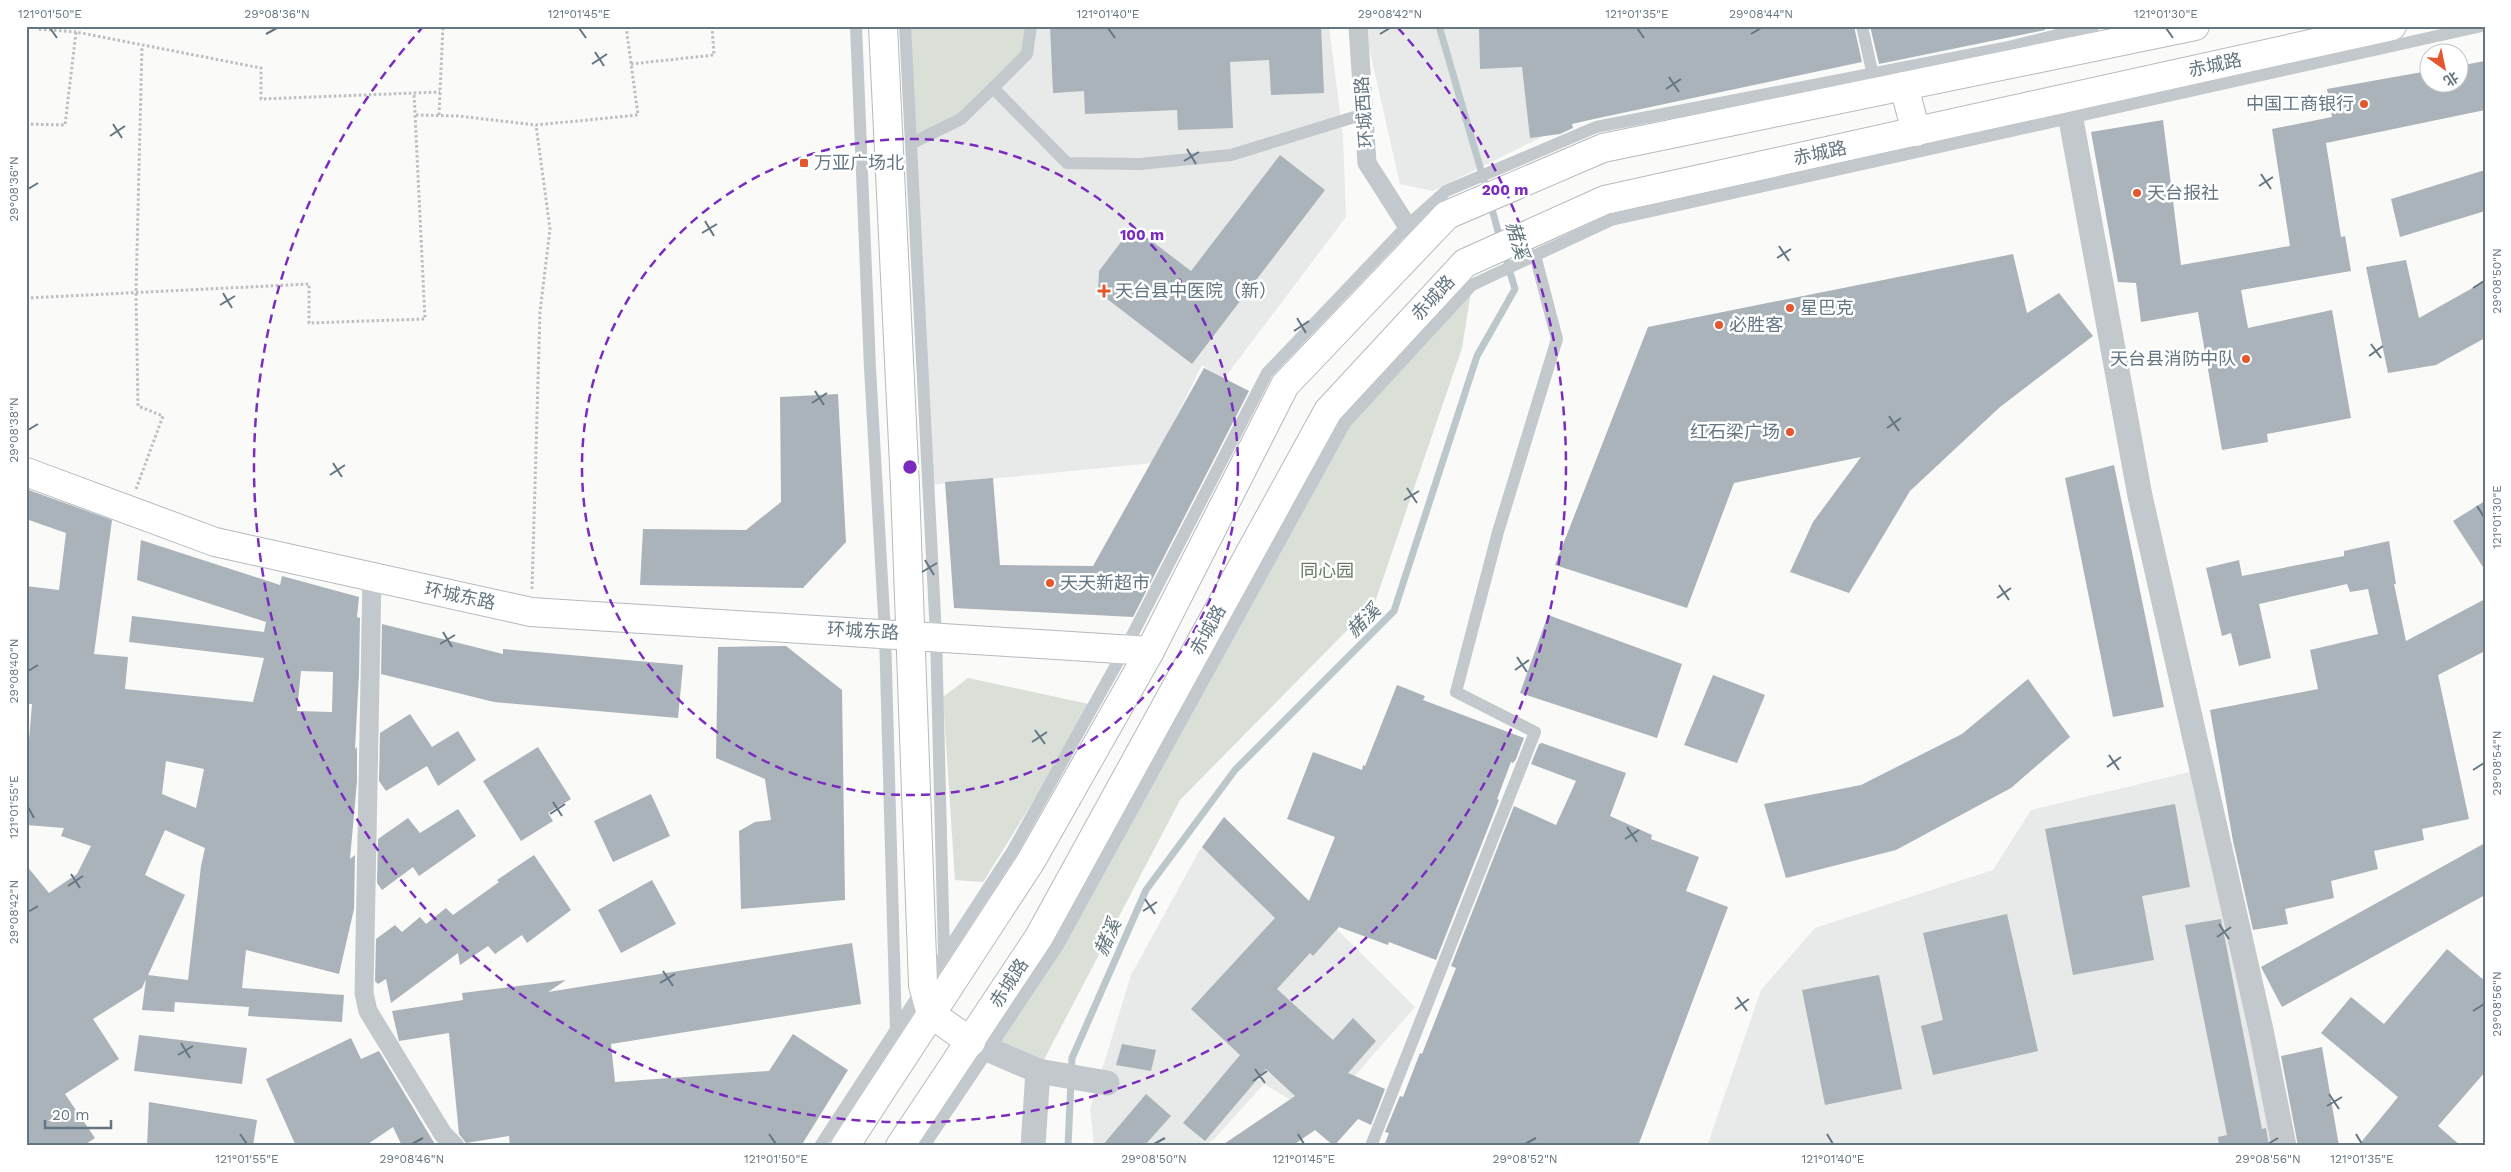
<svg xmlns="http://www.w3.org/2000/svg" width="2511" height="1172" font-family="'Work Sans','Noto Sans SC',sans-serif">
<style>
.built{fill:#e8e9e9}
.green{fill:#dadfd7}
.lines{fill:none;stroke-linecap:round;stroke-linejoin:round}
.stream{stroke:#bbc7cb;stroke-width:7}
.building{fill:#aab3b9;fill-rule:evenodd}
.secondary-casing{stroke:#b3babf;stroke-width:30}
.primary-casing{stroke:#b5babe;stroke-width:30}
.path{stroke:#bbbfc2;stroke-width:3;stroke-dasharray:2.5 2.5;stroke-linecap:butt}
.service{stroke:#c3c8cc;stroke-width:12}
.pedestrian{stroke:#c3c8cc;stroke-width:19}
.minor{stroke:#c3c8cc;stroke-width:25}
.secondary{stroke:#fff;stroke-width:28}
.primary{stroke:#fff;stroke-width:28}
.ticks{fill:none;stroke:#657683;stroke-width:2}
.ring{fill:none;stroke:#7b2cbf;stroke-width:2.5;stroke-dasharray:9 6}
.poi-dot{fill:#e4572e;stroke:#fff;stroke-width:2}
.labels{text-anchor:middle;stroke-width:5;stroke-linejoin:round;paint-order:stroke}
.street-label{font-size:18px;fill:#657683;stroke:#fff}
.poi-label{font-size:18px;fill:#657683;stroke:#fff;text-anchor:start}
.park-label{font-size:18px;fill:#687a64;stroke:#fff}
.water-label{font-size:19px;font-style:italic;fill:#60757c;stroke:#fff}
.centre{fill:#7b2cbf;stroke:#fff;stroke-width:2.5}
.ring-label{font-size:15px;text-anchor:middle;font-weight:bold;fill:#7b2cbf;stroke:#fff;stroke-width:5;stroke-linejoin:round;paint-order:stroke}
.neatline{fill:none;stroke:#657683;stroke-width:2}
.ticks-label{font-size:12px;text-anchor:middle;fill:#657683}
</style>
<rect width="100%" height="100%" fill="#fafaf8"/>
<g class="built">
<polygon points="1031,26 1329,26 1343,136 1346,217 1223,380 1202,365 1153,463 928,485 912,144"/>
<polygon points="1364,26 1596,26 1560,128 1433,191 1400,184"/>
<polygon points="2202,769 2280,1146 1707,1146 1761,990 1815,928 1993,870 2031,810"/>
<polygon points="1224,817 1415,1007 1319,1117 1264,1084 1215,1138 1204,1146 1094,1146 1090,1109 1131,975 1198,853"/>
</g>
<g class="green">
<polygon points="905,26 1031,26 1027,54 961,119 912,143"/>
<polygon points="1472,285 1462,348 1375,602 1180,800 1038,1071 989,1049 1057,947 1345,423"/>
<polygon points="968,678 1093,705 983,882 955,880 943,697"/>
</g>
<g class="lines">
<g class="stream">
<polyline points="1439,26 1487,191"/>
<polyline points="1490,202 1501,242"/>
<polyline points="1068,1146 1072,1058 1146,890 1235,770 1394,611 1477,356 1515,289 1504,252"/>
</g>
</g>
<g class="building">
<polygon points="1050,26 1321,26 1324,93 1271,95 1269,60 1230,62 1233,128 1178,130 1177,110 1085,114 1084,91 1053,93"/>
<polygon points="1479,26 1854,26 1862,62 1594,119 1572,124 1573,128 1560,134 1530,138 1522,67 1480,69"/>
<polygon points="1870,26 2045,26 2045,30 1879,64"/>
<polygon points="2485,61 2485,110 2326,143 2341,237 2345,236 2351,271 2241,290 2248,328 2332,310 2351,418 2267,434 2268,442 2222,450 2198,312 2141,322 2136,283 2118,282 2091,132 2163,120 2181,265 2290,246 2272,129 2332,117 2327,89 2428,71 2428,82 2458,82 2458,66"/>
<polygon points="1280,155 1325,190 1192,364 1098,292 1099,271 1121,242 1145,236 1191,271"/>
<polygon points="2485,170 2485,211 2400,237 2391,199"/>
<polygon points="2013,254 2027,313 2059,293 2093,336 2000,407 1910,491 1849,593 1790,572 1813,522 1861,457 1734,483 1687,608 1555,565 1648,327"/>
<polygon points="2406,260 2419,318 2485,281 2485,338 2436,365 2388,373 2366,267"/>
<polygon points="1204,368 1249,391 1133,617 954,608 945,482 993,478 1000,565 1093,566"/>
<polygon points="838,394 846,542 803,588 640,585 643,529 746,530 781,502 780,397"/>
<polygon points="2114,465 2164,707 2113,717 2065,478"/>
<path d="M 26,489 L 112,520 L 94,654 L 128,657 L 125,689 L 253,702 L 264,658 L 129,642 L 132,616 L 264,632 L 266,622 L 137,580 L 141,540 L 280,585 L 282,576 L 359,597 L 357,617 L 360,618 L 359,673 L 355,749 L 357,747 L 357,781 L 350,859 L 355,855 L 354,909 L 339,974 L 246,950 L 242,988 L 344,995 L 342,1022 L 248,1016 L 249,1007 L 175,1002 L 174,1012 L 142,1010 L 146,979 L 142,988 L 93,1019 L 119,1059 L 65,1094 L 95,1138 L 83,1146 L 26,1146 L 26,865 L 49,893 L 77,874 L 91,846 L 61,836 L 64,828 L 26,825 L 26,776 L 32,704 L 26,704 L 26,586 L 59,590 L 66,533 L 26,519 ZM 301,671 L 333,672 L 332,712 L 297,711 ZM 166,761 L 204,769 L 196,808 L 162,794 ZM 165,830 L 205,848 L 201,866 L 188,980 L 148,975 L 185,895 L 145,875 Z"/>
<polygon points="2485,501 2485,570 2453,521"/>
<polygon points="2389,541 2396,584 2394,584 2406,641 2485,599 2485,651 2438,675 2469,819 2422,829 2424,840 2374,851 2378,869 2331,881 2334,898 2285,909 2288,924 2253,930 2233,841 2210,710 2318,689 2310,650 2378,634 2368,589 2350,592 2347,584 2259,604 2271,658 2239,666 2231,633 2222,636 2206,568 2239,560 2242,576 2344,556 2344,551"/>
<polygon points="1548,615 1682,664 1657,738 1520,693"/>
<polygon points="382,624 503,654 503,649 683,665 678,718 494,702 381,674"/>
<polygon points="786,646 842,690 845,900 741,909 739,831 755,822 771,820 765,779 716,758 718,647"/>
<polygon points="1713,675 1765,695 1737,763 1684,745"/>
<polygon points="2028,679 2070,737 2011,788 1896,850 1786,878 1764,804 1861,785 1962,734"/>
<polygon points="1397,685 1425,696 1423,700 1524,738 1516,759 1513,763 1511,762 1497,799 1499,800 1436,960 1389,942 1388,945 1339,927 1313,956 1310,953 1277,989 1333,1040 1353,1018 1376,1041 1348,1073 1385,1089 1371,1125 1358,1119 1334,1146 1315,1130 1292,1146 1221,1146 1295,1096 1266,1069 1205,1141 1183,1123 1240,1055 1191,1009 1275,918 1202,847 1224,817 1309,901 1335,837 1287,819 1313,752 1362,770 1363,765 1365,766"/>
<polygon points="410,714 432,747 458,731 476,760 438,786 427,766 386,791 379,781 380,733"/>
<polygon points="1542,743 1626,773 1610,816 1652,835 1651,839 1699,857 1686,891 1728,907 1638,1146 1384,1146 1389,1133 1385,1132 1400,1096 1403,1097 1420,1053 1422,1054 1456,968 1451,966 1514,806 1556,825 1576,781 1531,764 1539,744"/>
<polygon points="538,747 571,799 548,813 553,821 521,841 483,781"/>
<polygon points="651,794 670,836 613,862 594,821"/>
<polygon points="2175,804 2190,887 2142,896 2154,960 2073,975 2045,829"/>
<polygon points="458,809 476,836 419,876 413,867 382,890 377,883 378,839 408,818 420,833"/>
<polygon points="2485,843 2485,895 2282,1007 2261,967"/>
<polygon points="534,855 571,910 527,943 522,935 495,954 488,946 460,965 458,953 391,1003 386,979 378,984 375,981 376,939 395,925 402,932 420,917 426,924 446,908 453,915 499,882 497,880"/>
<polygon points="652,880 676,924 621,953 598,910"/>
<polygon points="2007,914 2038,1051 1933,1075 1921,1026 1943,1020 1923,933"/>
<polygon points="2221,919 2262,1129 2266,1128 2269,1146 2219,1146 2218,1137 2227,1135 2185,925"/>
<polygon points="852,943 861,1004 611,1044 615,1082 769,1071 793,1034 848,1070 801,1146 510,1146 509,1136 466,1143 459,1134 449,1033 399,1041 392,1011 463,1000 462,993 566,980 548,992"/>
<polygon points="2447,949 2485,981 2485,1072 2438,1126 2461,1146 2358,1146 2398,1097 2321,1033 2351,997 2384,1024"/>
<polygon points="1879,975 1902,1089 1825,1105 1802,990"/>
<polygon points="139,1035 247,1048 242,1084 134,1071"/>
<polygon points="351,1038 361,1059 379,1051 436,1146 402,1146 393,1127 365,1146 296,1146 266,1079"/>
<polygon points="1122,1044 1156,1050 1151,1071 1116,1065"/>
<polygon points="2322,1047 2339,1146 2298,1146 2281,1056"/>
<polygon points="1146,1094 1171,1116 1144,1146 1102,1146"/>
<polygon points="149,1102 257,1120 253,1146 147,1146"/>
</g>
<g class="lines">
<g class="secondary-casing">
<polyline id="secondary" points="26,472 215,542 531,612 1150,651"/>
</g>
<g class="primary-casing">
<g id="primary">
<polyline points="883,26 905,486 923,985 931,1014 971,1042"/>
<polyline points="1904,86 1916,132"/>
<polyline points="845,1146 1031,861 1150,651 1285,385 1447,215 1603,148 2195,26"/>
<polyline points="900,1146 1039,937 1328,411 1465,263 1605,200 2392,26"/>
</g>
</g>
<g class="path">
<polyline points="37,26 37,29 76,32"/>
<polyline points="631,64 714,55 712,26"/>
<polyline points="416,115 458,116 536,125 638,115 626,26"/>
<polyline points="439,115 443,26"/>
<polyline points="26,124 65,125 76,32 261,68 261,99 440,92"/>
<polyline points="26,298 309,284 309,323 425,319 414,93"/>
<polyline points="136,489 163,416 138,406 136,293 142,46"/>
<polyline points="532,589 540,312 550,229 536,125"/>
</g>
<g class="service">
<polyline points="856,26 870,368 885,633 896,1030"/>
<polyline points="905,26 936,636 944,954"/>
<polyline points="1862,26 1874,80"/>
<polyline points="993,88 1067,163 1140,164 1231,155 1364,114"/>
<polyline points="912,143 961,119 993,88 1027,54 1031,26"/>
<polyline points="820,1146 1013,850 1125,649 1267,373 1407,226 1446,191 1596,127 2004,48 2094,26"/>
<polyline points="924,1146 1057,947 1345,423 1472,285 1611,220 2482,26"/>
<polyline points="1371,1146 1535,732 1456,692 1498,532 1557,339 1535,255"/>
</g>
<g class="pedestrian">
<polyline points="1358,26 1367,163 1418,243"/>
<polyline points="372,577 364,993 368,1011 443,1134 455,1146"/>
</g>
<g class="minor">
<polyline points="2067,98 2140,496 2261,1030 2284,1146"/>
<polyline points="971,1042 1038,1071 1033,1146"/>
<polyline points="1038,1071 1107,1083"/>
</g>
<use href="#secondary" class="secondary"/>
<use href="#primary" class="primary"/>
</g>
<path class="ticks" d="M 50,28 L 57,38M 579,28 L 586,38M 1108,28 L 1115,38M 1637,28 L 1644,38M 2166,28 L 2173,38M 266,34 L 277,28M 1380,34 L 1390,28M 1751,34 L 1761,28M 595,52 L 604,66M 592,64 L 607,54M 1669,77 L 1679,92M 1666,89 L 1681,79M 113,124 L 122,138M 110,136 L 125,126M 1187,149 L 1196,164M 1184,161 L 1199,152M 2261,174 L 2271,189M 2259,186 L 2273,177M 28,189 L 38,183M 705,221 L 714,236M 702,233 L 717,224M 1779,246 L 1789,261M 1777,258 L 1791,249M 2473,288 L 2484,281M 223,293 L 232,308M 220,305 L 235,296M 1297,318 L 1306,333M 1294,331 L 1309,321M 2371,344 L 2381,358M 2369,356 L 2383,346M 815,391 L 824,405M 812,403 L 827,393M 1889,416 L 1899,431M 1887,428 L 1901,418M 28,430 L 38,424M 333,463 L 342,477M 330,475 L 345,465M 1407,488 L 1417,503M 1404,500 L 1419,491M 2477,506 L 2484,517M 925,560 L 934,575M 922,572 L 937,563M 1999,585 L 2009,600M 1997,598 L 2011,588M 443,632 L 452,647M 440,644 L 455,635M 1517,657 L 1527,672M 1515,670 L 1529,660M 28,671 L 38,665M 1035,730 L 1045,744M 1032,742 L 1047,732M 2109,755 L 2119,770M 2107,767 L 2121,757M 2473,770 L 2484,763M 553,802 L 562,816M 28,807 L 34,818M 550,814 L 565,804M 1627,827 L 1637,842M 1625,839 L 1639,830M 71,874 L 80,888M 68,886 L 83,876M 1145,899 L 1155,914M 1143,911 L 1157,902M 28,912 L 38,906M 2219,924 L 2229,939M 2217,937 L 2231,927M 663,971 L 673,986M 660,983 L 675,974M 1737,997 L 1747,1011M 1735,1009 L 1749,999M 2473,1011 L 2484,1004M 181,1043 L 190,1058M 178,1055 L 193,1046M 1255,1069 L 1265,1083M 1253,1081 L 1267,1071M 2329,1094 L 2339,1109M 2327,1106 L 2342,1097M 240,1134 L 247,1144M 769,1134 L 776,1144M 1298,1134 L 1304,1144M 1827,1134 L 1833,1144M 2356,1134 L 2362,1144M 412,1144 L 423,1138M 1154,1144 L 1165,1138M 1525,1144 L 1536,1138M 2268,1144 L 2278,1138"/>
<g class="ring">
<circle cx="910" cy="467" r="328"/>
<path d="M1398 28A656 656 0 1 1 422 28"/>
</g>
<g class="poi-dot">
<circle cx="2364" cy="104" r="5"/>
<rect x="799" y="158" width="10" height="10" rx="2.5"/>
<circle cx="2137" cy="193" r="5"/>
<path d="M1101.5 283.5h5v5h5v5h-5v5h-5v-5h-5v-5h5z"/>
<circle cx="1790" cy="308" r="5"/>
<circle cx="1719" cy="325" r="5"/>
<circle cx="2246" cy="359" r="5"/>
<circle cx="1790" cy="432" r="5"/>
<circle cx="1050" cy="583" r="5"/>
</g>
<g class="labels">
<g class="street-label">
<text transform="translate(2215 65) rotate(-12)" y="6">赤城路</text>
<text transform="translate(1364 112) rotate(-94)" y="6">环城西路</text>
<text transform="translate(1820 153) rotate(-12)" y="6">赤城路</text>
<text transform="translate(1433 298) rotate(-47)" y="6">赤城路</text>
<text transform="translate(460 596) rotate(12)" y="6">环城东路</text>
<text transform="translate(1208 630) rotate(-61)" y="6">赤城路</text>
<text transform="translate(863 631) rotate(3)" y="6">环城东路</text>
<text transform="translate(1009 983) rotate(-57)" y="6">赤城路</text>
</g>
<g class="poi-label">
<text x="2354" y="110" text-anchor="end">中国工商银行</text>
<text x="814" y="169">万亚广场北</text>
<text x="2147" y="199">天台报社</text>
<text x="1115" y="297">天台县中医院（新）</text>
<text x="1800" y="314">星巴克</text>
<text x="1729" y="331">必胜客</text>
<text x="2236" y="365" text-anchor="end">天台县消防中队</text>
<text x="1780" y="438" text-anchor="end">红石梁广场</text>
<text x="1060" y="589">天天新超市</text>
</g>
<g class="park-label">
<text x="1327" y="577">同心园</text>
</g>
<g class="water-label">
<text transform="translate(1518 240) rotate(74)" y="7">赭溪</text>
<text transform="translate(1363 620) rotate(-45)" y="7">赭溪</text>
<text transform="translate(1107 937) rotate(-66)" y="7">赭溪</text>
</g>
</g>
<circle cx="910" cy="467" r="8" class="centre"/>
<g class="ring-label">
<text x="1505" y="195">200 m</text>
<text x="1142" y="240">100 m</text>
</g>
<rect width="2511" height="1172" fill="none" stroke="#ffffff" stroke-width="55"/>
<g transform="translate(2444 68) rotate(147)"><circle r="24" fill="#ffffff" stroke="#c1c8cd"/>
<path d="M0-4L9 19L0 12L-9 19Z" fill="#e4572e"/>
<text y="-8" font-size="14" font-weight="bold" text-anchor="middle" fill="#657683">北</text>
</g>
<path d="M45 1120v8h66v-8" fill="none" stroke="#657683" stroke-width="2.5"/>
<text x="52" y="1120" font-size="15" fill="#657683" stroke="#ffffff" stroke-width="4" paint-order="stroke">20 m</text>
<rect x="28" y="28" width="2456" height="1116" class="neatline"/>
<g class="ticks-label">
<text x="50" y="18">121°01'50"E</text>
<text x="277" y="18">29°08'36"N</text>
<text x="579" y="18">121°01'45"E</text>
<text x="1108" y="18">121°01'40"E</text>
<text x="1390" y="18">29°08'42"N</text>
<text x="1637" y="18">121°01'35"E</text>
<text x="1761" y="18">29°08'44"N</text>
<text x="2166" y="18">121°01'30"E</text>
<text transform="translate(14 189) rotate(-90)" y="4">29°08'36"N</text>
<text transform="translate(2497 281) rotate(-90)" y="4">29°08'50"N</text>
<text transform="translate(14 430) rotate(-90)" y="4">29°08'38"N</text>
<text transform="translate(2497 517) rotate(-90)" y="4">121°01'30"E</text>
<text transform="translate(14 671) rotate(-90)" y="4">29°08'40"N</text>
<text transform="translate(2497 763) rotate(-90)" y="4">29°08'54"N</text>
<text transform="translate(14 807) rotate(-90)" y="4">121°01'55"E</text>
<text transform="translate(14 912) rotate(-90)" y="4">29°08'42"N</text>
<text transform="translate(2497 1004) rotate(-90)" y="4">29°08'56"N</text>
<text x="247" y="1163">121°01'55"E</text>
<text x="412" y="1163">29°08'46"N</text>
<text x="776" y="1163">121°01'50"E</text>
<text x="1154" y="1163">29°08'50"N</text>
<text x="1304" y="1163">121°01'45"E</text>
<text x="1525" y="1163">29°08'52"N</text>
<text x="1833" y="1163">121°01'40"E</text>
<text x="2268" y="1163">29°08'56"N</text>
<text x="2362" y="1163">121°01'35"E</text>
</g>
</svg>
